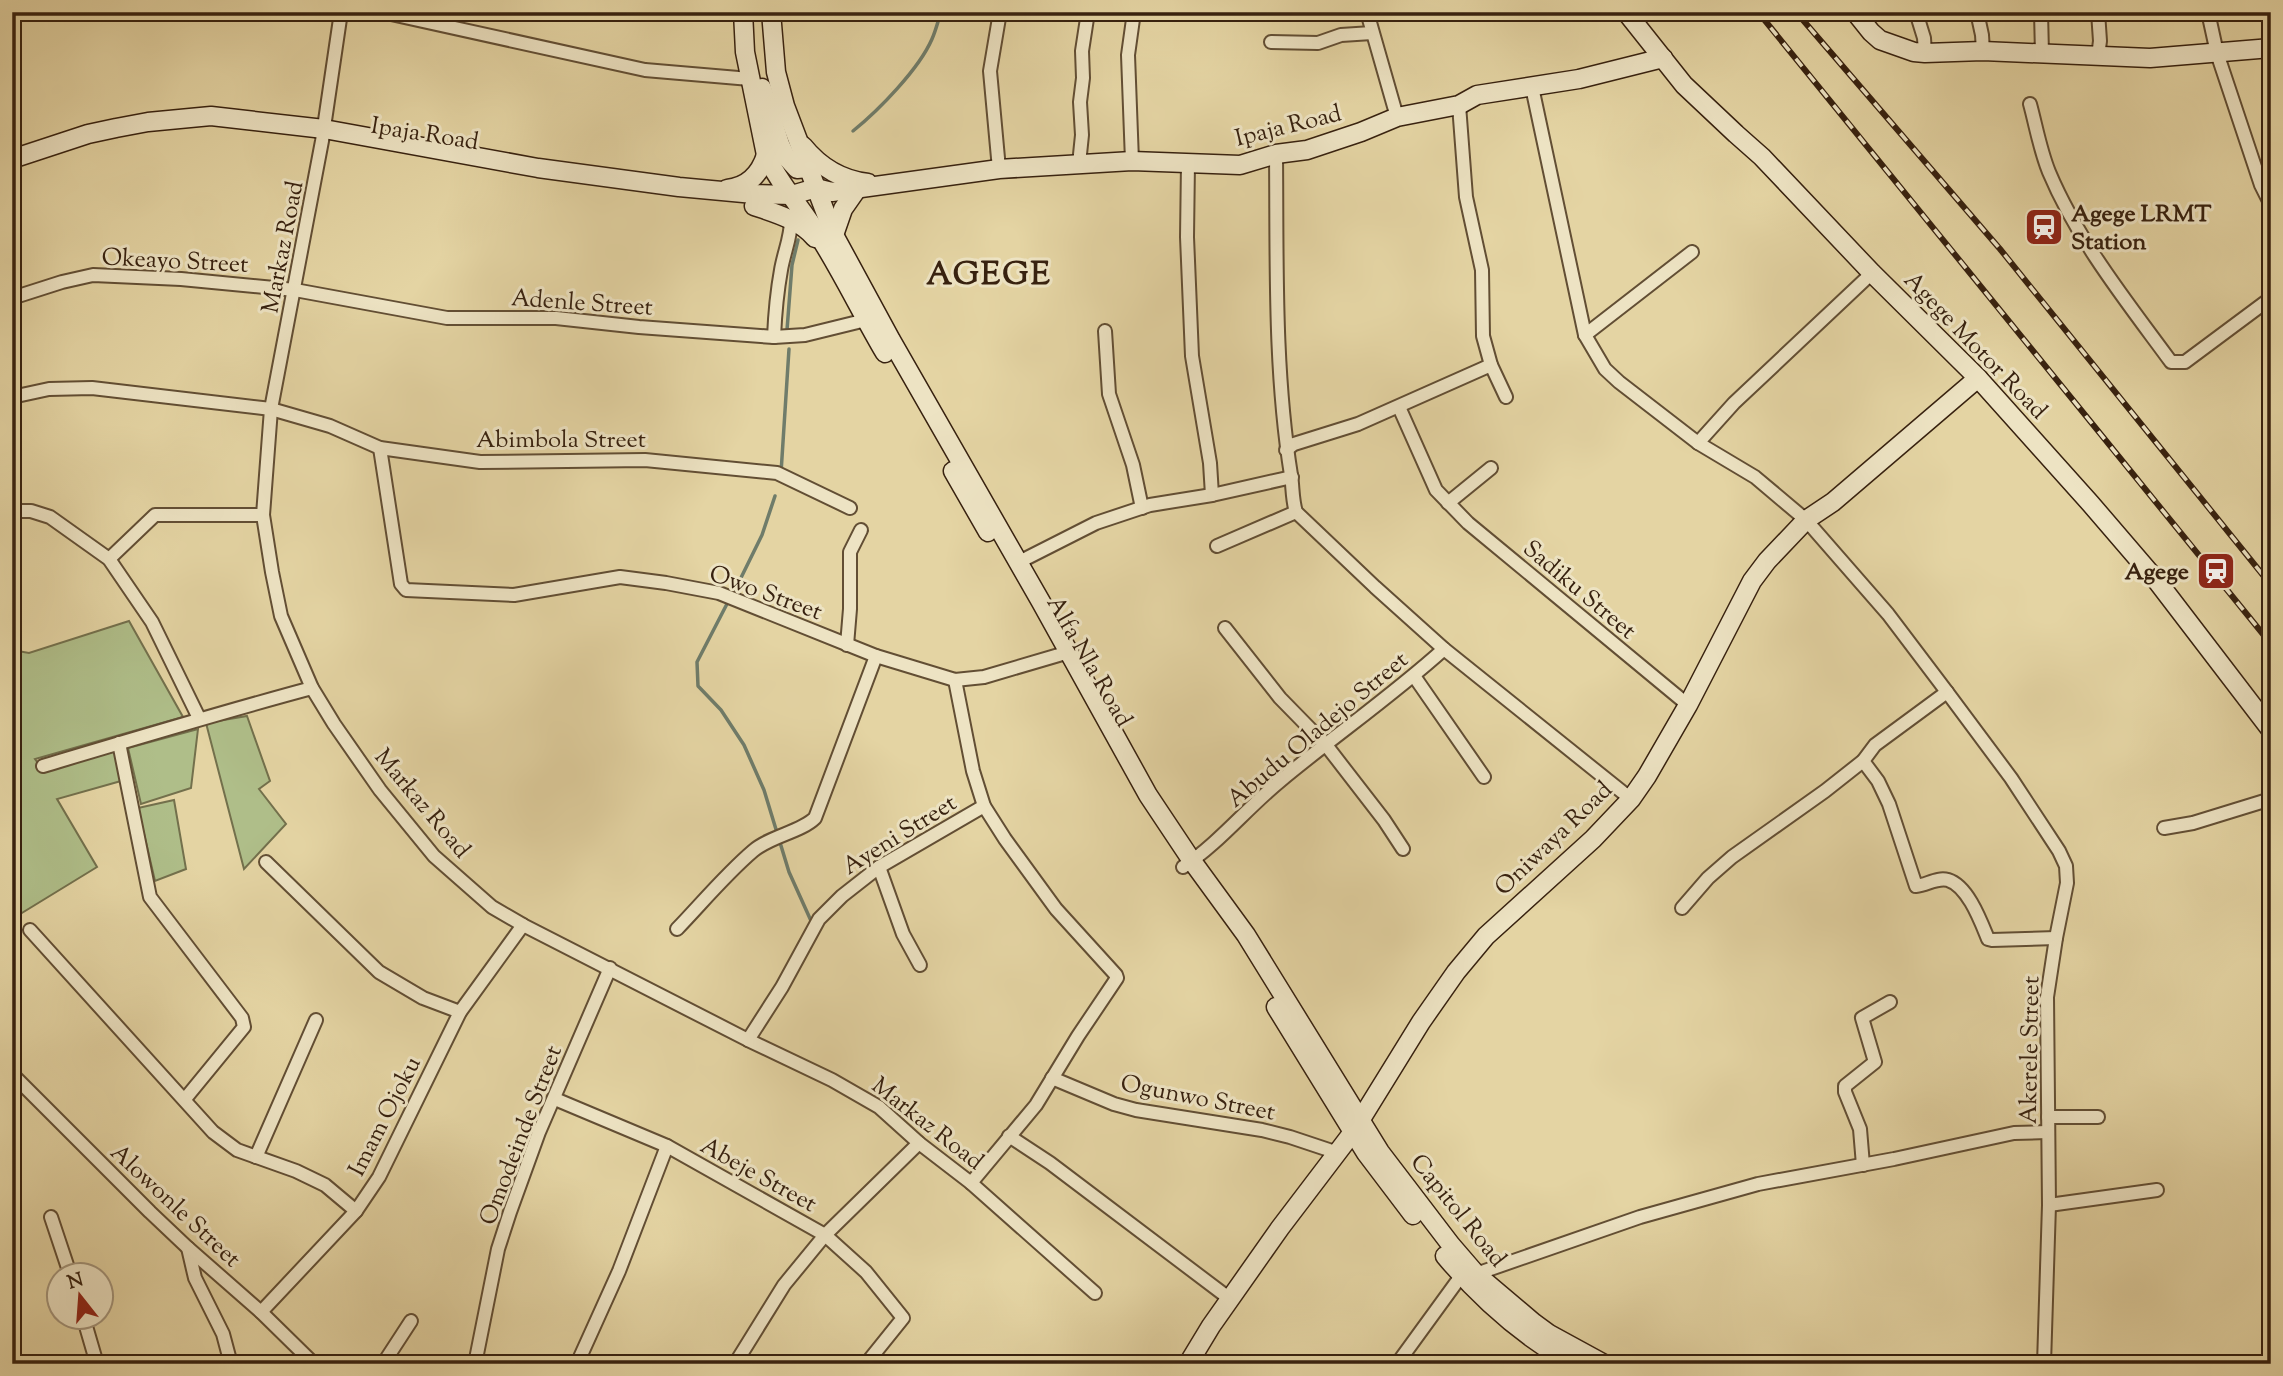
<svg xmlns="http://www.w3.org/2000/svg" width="2283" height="1376" font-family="'Sorts Mill Goudy',serif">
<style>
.green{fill:#afbe89;stroke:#73704c;stroke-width:2}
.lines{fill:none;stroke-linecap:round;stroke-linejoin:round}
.stream{stroke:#6f7c6a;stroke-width:3.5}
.minor-casing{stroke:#624e34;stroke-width:16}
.secondary-casing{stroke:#37210f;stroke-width:21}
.minor{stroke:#ede3c3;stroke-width:12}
.secondary{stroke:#ede3c3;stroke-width:18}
.rail-casing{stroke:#37210f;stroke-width:6}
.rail{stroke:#ede3c3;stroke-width:3.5;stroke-dasharray:10;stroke-linecap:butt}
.labels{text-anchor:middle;stroke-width:6;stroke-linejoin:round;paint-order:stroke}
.street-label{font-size:24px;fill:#37210f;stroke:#ede3c3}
.poi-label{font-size:24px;font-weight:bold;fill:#37210f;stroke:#ede3c3;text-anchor:start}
.district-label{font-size:32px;font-weight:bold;letter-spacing:2px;fill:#37210f;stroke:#ede3c3}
</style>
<rect width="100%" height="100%" fill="#e4d4a3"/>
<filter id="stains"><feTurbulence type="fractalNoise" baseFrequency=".00286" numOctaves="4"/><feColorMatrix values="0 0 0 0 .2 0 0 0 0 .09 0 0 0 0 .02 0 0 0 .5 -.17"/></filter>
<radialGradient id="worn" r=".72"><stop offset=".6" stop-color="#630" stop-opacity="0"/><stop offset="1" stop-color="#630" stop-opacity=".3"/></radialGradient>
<g class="green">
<polygon points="129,621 183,717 35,759 44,771 115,751 121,781 57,799 97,867 12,919 12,650 29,653"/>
<polygon points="247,716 270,781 259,789 286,824 244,869 206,723"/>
<polygon points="198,729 191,788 141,804 128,748"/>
<polygon points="174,800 186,869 155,881 138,808"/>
</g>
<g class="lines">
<g class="stream">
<path d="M 853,131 C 879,110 919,69 932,39 C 936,30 938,21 941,12"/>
<polyline points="787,330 792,265 798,240"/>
<polyline points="781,473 789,349"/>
<polyline points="733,594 762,535 775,496"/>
<polyline points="729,600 697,662 698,686 721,710 744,745 764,790 789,872 812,923"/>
</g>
<g class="minor-casing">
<g id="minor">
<polyline points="341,12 322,141 271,409 263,515 272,572 281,616 312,688 334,724 380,790 434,856 492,907 523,925 748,1040 832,1080 879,1107 919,1143 971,1183 1095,1293"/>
<polyline points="382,12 645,70 750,79"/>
<polyline points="1367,12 1397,117"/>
<polyline points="1916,12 1924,38 1925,53"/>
<polyline points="1977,12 1982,35 1983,51"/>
<polyline points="2041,12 2042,54"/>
<polyline points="2208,12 2217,53 2261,185 2271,205"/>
<polyline points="12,13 15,12"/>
<polyline points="1271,42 1318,43 1341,35 1372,33"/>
<polyline points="2098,56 2100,41 2098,12"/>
<polyline points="1532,87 1585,335 1605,369 1619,382 1698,443 1755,477 1806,520 1888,614 1947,692 2011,778 2059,851 2066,866 2067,883 2056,938 2047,997 2049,1205 2044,1364"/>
<path d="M 2030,104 C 2036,126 2040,150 2049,172 C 2078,241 2127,302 2171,362 L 2185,362 L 2271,298"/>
<polyline points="1459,105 1466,197 1482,270 1483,336 1491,365 1506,397"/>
<path d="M 1276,154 C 1277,262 1274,369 1291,475 C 1293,488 1292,499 1296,512 L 1375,587 L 1444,649 L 1631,799"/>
<polyline points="1132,161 1128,55 1134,12"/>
<polyline points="1188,163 1187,237 1192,356 1210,463 1212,495"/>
<polyline points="1079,164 1082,135 1080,102 1083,78 1082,51 1088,12"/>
<polyline points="999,169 990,71 1000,12"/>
<polyline points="12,298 62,282 93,275 181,279 295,290 447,318 556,318 639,327 774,337 805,335 866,320 872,315"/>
<polyline points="1105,331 1109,394 1133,465 1142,508"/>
<polyline points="1585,335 1692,252"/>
<path d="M 774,337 C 775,314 777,292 781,270 C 784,252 791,238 791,220"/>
<polyline points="12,397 49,389 92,388 271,409 330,426 380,448 480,462 645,460 777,473 850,508"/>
<polyline points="1399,407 1436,490 1468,523 1688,705"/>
<polyline points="1698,443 1734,403 1872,273"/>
<polyline points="380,448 401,584 406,590 514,595 620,577 666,583 719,593 876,656 955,680 984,677 1069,652"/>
<polyline points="1286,450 1294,444 1358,424 1491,365"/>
<polyline points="1448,503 1491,468"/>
<polyline points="12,511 31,511 50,517 109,559 152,622 199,718"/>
<polyline points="1217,546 1296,512"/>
<polyline points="109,559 155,515 263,515"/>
<polyline points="1019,562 1096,523 1150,505 1212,495 1292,477"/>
<polyline points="1225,628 1280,698 1326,745 1384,820 1403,849"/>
<polyline points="847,645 850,609 850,552 861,530"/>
<polyline points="1414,676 1484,777"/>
<polyline points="955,680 973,771 984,806 1005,839 1056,909 1116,975 1117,978 1078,1036 1036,1105 971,1183"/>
<polyline points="119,743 150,897 242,1018 244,1027 185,1099"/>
<path d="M 1863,761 L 1878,781 L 1889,804 L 1916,886 C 1927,885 1937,877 1948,880 C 1968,886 1981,922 1988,939 L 1992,940 L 2056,938"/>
<path d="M 43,766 C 133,739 222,712 312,688"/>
<polyline points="2164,828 2193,823 2271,799"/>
<polyline points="266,862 379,972 423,998 460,1012"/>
<polyline points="879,867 903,934 920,965"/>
<path d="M 1183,867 C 1219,843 1246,809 1280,781 C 1334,736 1392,696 1444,649"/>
<polyline points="1682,908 1708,878 1732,857 1825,791 1863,761 1875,745 1947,692"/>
<path d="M 677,929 C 702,903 726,874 753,851 C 770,836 801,832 815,818 L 876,656"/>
<polyline points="30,930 213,1132 237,1150 296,1171 325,1185 356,1211"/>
<polyline points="748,1040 782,987 819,919 842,896 879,867 984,806"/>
<polyline points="12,1074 150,1212 188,1248 261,1312 314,1364"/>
<polyline points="1052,1078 1114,1104 1136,1110 1262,1130 1290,1137 1338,1153"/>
<polyline points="555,1099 667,1146 825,1235 866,1272 903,1318 866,1364"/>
<polyline points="2048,1117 2098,1117"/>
<polyline points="1009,1136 1050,1163 1230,1299"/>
<polyline points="256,1157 316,1020"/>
<polyline points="1863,1165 1860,1129 1845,1092 1845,1086 1875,1062 1862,1018 1890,1002"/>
<polyline points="2049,1205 2157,1190"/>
<polyline points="51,1217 70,1274"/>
<polyline points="188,1248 195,1278 223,1334 231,1364"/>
<polyline points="1476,1274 1640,1217 1758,1184 1894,1159 2014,1133 2047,1132"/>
<polyline points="261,1312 356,1211 379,1177 460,1012 523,925"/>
<polyline points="83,1316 97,1364"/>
<polyline points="383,1364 411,1321"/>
<polyline points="475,1364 498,1249 510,1212 539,1132 610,968"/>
<polyline points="577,1364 619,1271 667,1146"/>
<polyline points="735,1364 784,1285 825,1235 919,1143"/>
<polyline points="1397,1364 1461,1276"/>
</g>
</g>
<g class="secondary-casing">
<g id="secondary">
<path d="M 743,12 L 745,52 L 766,155 C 779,184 802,208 819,236 C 843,274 862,314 885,353"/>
<polyline points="771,12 776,72 785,106 834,235 891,340 1041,602 1148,795 1192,861 1246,935 1380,1152 1451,1245 1476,1274 1534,1323 1549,1334 1604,1364"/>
<polyline points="1626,12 1684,85 1736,134 1762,157 1872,273 1978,378 2090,503 2157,581 2271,730"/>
<polyline points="1855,12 1871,32 1880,40 1914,52 1925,53 1983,51 2150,58 2271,48"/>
<polyline points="762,88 780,144 786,157 797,169 808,168"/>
<path d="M 803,146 C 820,167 841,180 868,183"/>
<polyline points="12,159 88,134 116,128 148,122 211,116 324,129 538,168 679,187 754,194 792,195 816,188 832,192 999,169 1132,161 1240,165 1276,154 1307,150 1361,132 1397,117 1459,105 1477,95 1579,79 1663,58"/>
<path d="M 727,189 C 748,187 760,174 766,155"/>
<path d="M 754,206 C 775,213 800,220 815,238"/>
<polyline points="834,235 843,209 857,189"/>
<polyline points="953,471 988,532"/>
<polyline points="1276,1007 1366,1153 1413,1215"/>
<path d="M 1445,1256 C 1481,1299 1523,1336 1572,1364"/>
<polyline points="1188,1364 1211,1326 1280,1228 1353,1132 1421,1022 1456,972 1486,936 1593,839 1631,799 1647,776 1688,705 1752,581 1767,561 1806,520 1833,502 1978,378"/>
</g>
</g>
<use href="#minor" class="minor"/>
<use href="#secondary" class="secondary"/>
<g class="rail-casing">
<g id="rail">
<polyline points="1758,12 2271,644"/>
<polyline points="1796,12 2000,249 2271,585"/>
</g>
</g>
<use href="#rail" class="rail"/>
</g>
<defs>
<g id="station-square" transform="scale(2.0125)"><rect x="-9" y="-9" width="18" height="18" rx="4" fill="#8f2418" stroke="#ede3c3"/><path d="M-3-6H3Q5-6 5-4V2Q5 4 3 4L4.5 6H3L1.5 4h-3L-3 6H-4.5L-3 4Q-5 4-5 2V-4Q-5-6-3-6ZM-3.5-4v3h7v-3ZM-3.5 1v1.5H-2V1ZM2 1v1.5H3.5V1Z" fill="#fff"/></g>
</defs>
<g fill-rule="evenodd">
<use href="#station-square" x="2044" y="227"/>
<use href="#station-square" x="2216" y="571"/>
</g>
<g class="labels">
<g class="street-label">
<text transform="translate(1288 125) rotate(-14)" y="8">Ipaja Road</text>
<text transform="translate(425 133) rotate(9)" y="8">Ipaja Road</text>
<text transform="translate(282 247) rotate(-79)" y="8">Markaz Road</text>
<text transform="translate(175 260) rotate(3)" y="8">Okeayo Street</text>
<text transform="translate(582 302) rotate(4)" y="8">Adenle Street</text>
<text transform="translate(1976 345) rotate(46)" y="8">Agege Motor Road</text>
<text x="561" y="447">Abimbola Street</text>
<text transform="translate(1580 589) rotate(40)" y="8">Sadiku Street</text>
<text transform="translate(766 592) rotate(20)" y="8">Owo Street</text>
<text transform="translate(1090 661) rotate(60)" y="8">Alfa Nla Road</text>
<text transform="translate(1317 729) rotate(-40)" y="8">Abudu Oladejo Street</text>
<text transform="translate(423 803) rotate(50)" y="8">Markaz Road</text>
<text transform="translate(899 834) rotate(-32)" y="8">Ayeni Street</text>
<text transform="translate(1553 838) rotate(-44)" y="8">Oniwaya Road</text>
<text transform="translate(2029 1050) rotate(-89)" y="8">Akerele Street</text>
<text transform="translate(1198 1097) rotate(11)" y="8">Ogunwo Street</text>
<text transform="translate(384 1116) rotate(-63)" y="8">Imam Ojoku</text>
<text transform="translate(928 1123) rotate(38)" y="8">Markaz Road</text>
<text transform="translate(520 1135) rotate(-69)" y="8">Omodeinde Street</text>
<text transform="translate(759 1174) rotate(29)" y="8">Abeje Street</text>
<text transform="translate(176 1205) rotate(43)" y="8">Alowonle Street</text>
<text transform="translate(1459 1210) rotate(51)" y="8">Capitol Road</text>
</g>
<g class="poi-label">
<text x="2071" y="221">Agege LRMT<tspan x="2071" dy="28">Station</tspan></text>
<text x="2189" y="579" text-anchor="end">Agege</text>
</g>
<g class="district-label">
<text x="989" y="284">AGEGE</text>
</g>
</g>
<rect width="2283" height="1376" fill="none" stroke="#e4d4a3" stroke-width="42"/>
<rect x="14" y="14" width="2255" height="1348" fill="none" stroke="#37210f" stroke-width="3.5"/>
<rect x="21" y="21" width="2241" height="1334" fill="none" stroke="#37210f" stroke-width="2"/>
<g transform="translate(80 1296) rotate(343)"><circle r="33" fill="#ede3c3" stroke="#a4957b" stroke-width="2"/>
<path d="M0-5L12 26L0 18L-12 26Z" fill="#8f2418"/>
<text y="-10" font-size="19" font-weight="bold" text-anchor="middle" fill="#37210f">N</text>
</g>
<rect width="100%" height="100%" filter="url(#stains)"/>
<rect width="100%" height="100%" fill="url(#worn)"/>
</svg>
